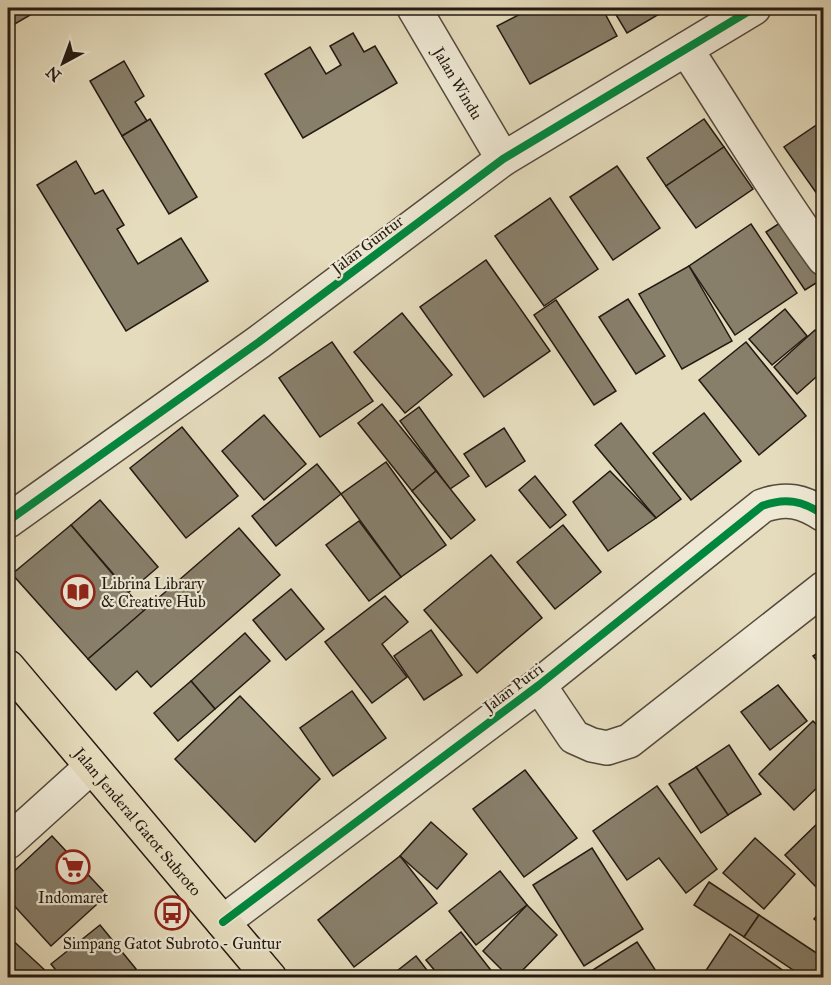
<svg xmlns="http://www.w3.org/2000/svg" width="831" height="985" font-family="'IM FELL Great Primer',serif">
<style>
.building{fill:#887f6b;stroke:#231a12;stroke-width:1.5}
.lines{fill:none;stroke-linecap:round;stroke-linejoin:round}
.minor-casing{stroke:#544a3d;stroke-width:36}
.primary-casing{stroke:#231a12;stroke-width:36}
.minor{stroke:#eee8d4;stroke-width:33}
.primary{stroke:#e5dcbd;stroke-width:33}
.cycleway-casing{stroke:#eee8d4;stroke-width:11}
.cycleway{stroke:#00873e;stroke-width:8}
.labels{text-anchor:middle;stroke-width:4.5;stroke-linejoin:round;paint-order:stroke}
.street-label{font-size:16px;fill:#231a12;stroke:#eee8d4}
.poi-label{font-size:16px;fill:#231a12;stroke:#eee8d4}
</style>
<rect width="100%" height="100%" fill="#e5dcbd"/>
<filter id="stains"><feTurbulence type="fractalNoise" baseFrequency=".00333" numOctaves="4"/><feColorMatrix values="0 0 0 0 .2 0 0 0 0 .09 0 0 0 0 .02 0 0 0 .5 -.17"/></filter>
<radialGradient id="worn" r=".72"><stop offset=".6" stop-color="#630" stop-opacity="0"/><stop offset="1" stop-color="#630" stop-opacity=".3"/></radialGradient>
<g class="building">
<polygon points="8,8 35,8 37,11 8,28"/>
<polygon points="532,8 602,8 617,36 530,84 497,26"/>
<polygon points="612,8 658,8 661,13 627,33"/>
<polygon points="353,33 364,52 375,46 397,83 303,138 265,74 310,47 326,74 341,65 330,46"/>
<polygon points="124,61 144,96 135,102 147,121 122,136 90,81"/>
<polygon points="150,119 197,197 169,214 122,136"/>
<polygon points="704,119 724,147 666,186 647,158"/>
<polygon points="824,120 824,204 784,147"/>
<polygon points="724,147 753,189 696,228 666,186"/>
<polygon points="76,161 95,194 103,190 124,225 117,229 138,264 181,238 208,281 126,331 37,185"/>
<polygon points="617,166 660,228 613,260 570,197"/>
<polygon points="550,198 598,269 544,306 495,236"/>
<polygon points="789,217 824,269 824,278 805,290 766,232"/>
<polygon points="751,224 797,293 735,335 689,266"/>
<polygon points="486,260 550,351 484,397 420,307"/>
<polygon points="689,266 732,341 682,369 639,294"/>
<polygon points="628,299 665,356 636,374 599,317"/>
<polygon points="556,300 616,391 594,405 534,315"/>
<polygon points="785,309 807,336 772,365 749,339"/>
<polygon points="402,313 452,375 405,413 354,352"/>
<polygon points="815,330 824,339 824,370 797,394 774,367"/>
<polygon points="332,342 373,401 320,437 279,378"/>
<polygon points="746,342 806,416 759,455 699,380"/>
<polygon points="382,404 436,471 412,491 358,423"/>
<polygon points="419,407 469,476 450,489 400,421"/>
<polygon points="704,413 741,461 691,500 653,453"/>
<polygon points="264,415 306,464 264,500 222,451"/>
<polygon points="621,423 681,499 656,518 595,445"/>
<polygon points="182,427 238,496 186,538 130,468"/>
<polygon points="504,428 525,461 486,487 464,454"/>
<polygon points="386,462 446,545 401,577 341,494"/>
<polygon points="317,464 341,494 276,546 252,516"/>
<polygon points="436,471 475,520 451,539 412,491"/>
<polygon points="610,471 656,518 608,551 573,502"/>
<polygon points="535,476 566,515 550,528 519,490"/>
<polygon points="100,500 158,567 129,592 71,525"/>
<polygon points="359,521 401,577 369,601 326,545"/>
<polygon points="71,525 144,611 88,659 12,574"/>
<polygon points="563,525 601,572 555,609 517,562"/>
<polygon points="239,528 280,575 151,687 137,671 116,690 88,659"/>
<polygon points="491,555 542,618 477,673 424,610"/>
<polygon points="291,589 324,629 286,660 253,620"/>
<polygon points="385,596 408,622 382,644 407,677 372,703 325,642"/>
<polygon points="431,630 462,675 424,700 394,656"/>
<polygon points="245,633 270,661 215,709 191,681"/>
<polygon points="824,649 824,670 813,656"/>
<polygon points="191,681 215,709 178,741 154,713"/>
<polygon points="778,685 807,721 770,750 741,712"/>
<polygon points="352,691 386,738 333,776 300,728"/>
<polygon points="240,696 320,779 255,842 175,759"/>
<polygon points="813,721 824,732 824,781 794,810 759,774"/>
<polygon points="729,745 761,794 728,815 696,767"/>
<polygon points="696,767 728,815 701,833 669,784"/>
<polygon points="525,770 577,838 524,877 473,809"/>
<polygon points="657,786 717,869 686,893 659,858 627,880 593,831"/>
<polygon points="821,820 824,822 824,882 817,888 785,855"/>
<polygon points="431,822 467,854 437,889 400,856"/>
<polygon points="52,836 107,895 51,946 8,899 8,877"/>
<polygon points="755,838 795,874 764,909 723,873"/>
<polygon points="592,848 643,929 584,966 533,885"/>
<polygon points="400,856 437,903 354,967 318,920"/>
<polygon points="500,871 527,905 476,945 449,911"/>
<polygon points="709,882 759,915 744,937 694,905"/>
<polygon points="527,905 557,935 515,978 510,978 483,951"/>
<polygon points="824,908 824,927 814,919"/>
<polygon points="759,915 824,958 823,978 805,978 744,937"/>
<polygon points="100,925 136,969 126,978 62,978 51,964"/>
<polygon points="461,932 497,978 441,978 426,960"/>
<polygon points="730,934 794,978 701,978"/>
<polygon points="8,936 48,973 44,978 8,978"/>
<polygon points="637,942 656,971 646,978 591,978 588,973"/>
<polygon points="416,956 433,978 388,978"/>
</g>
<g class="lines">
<g class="minor-casing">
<g id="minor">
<path id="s1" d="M 414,8 L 503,159"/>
<path d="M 686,49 C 732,119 774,191 824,259"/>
<polyline points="8,521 259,342 503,159 754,8"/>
<polyline points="539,685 574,737 592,745 607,748 629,741 824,588"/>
<polyline points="8,842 91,767"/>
<path d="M 223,922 L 539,685 L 762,506 C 786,497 803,501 824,515"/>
</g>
</g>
<g class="primary-casing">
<g id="primary">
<path id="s2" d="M 8,667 L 270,978"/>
</g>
</g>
<use href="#minor" class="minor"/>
<use href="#primary" class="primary"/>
<g class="cycleway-casing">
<g id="cycleway">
<polyline points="8,521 259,342 503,159 754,8"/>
<path d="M 223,922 L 539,685 L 762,506 C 786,497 803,501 824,515"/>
</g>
</g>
<use href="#cycleway" class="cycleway"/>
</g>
<defs>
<g id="library-ring" transform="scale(1.725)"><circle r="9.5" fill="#eee8d4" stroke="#8f2418" stroke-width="1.5"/><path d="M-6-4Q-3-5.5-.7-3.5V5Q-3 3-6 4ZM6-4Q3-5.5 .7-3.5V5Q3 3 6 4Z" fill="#8f2418"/></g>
<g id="supermarket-ring" transform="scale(1.725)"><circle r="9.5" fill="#eee8d4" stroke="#8f2418" stroke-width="1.5"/><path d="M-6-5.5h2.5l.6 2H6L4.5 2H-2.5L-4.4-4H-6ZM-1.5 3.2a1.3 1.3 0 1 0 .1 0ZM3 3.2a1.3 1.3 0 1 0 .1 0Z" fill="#8f2418"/></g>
<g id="bus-ring" transform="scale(1.725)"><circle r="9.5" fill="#eee8d4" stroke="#8f2418" stroke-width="1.5"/><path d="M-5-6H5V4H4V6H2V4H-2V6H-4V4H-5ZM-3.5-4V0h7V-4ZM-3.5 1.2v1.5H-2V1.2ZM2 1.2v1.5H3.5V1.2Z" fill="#8f2418"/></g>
</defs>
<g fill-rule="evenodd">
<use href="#library-ring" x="78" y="592"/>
<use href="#supermarket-ring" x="73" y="867"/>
<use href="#bus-ring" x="172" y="913"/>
</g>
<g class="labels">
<g class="street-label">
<text dy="6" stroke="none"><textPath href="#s1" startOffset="87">Jalan Windu</textPath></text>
<text transform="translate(367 244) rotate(-37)" y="6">Jalan Guntur</text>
<text transform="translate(513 687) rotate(-37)" y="6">Jalan Putri</text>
<text dy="6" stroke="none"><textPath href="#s2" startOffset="202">Jalan Jenderal Gatot Subroto</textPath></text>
</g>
<g class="poi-label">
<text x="101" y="589" text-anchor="start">Librina Library<tspan x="101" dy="18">&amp; Creative Hub</tspan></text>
<text x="73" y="903">Indomaret</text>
<text x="172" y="949">Simpang Gatot Subroto - Guntur</text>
</g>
</g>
<rect width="831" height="985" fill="none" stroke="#e5dcbd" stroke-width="30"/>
<rect x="9" y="9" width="813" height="967" fill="none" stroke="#231a12" stroke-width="3"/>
<rect x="15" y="15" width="801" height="955" fill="none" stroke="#231a12" stroke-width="1.5"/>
<g transform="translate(63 63) rotate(221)" stroke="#eee8d4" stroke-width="4.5" paint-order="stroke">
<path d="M0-4.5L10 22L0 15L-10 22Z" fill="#231a12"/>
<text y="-9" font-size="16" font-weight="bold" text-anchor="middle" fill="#231a12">N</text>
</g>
<rect width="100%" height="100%" filter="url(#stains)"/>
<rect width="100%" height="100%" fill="url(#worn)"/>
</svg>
